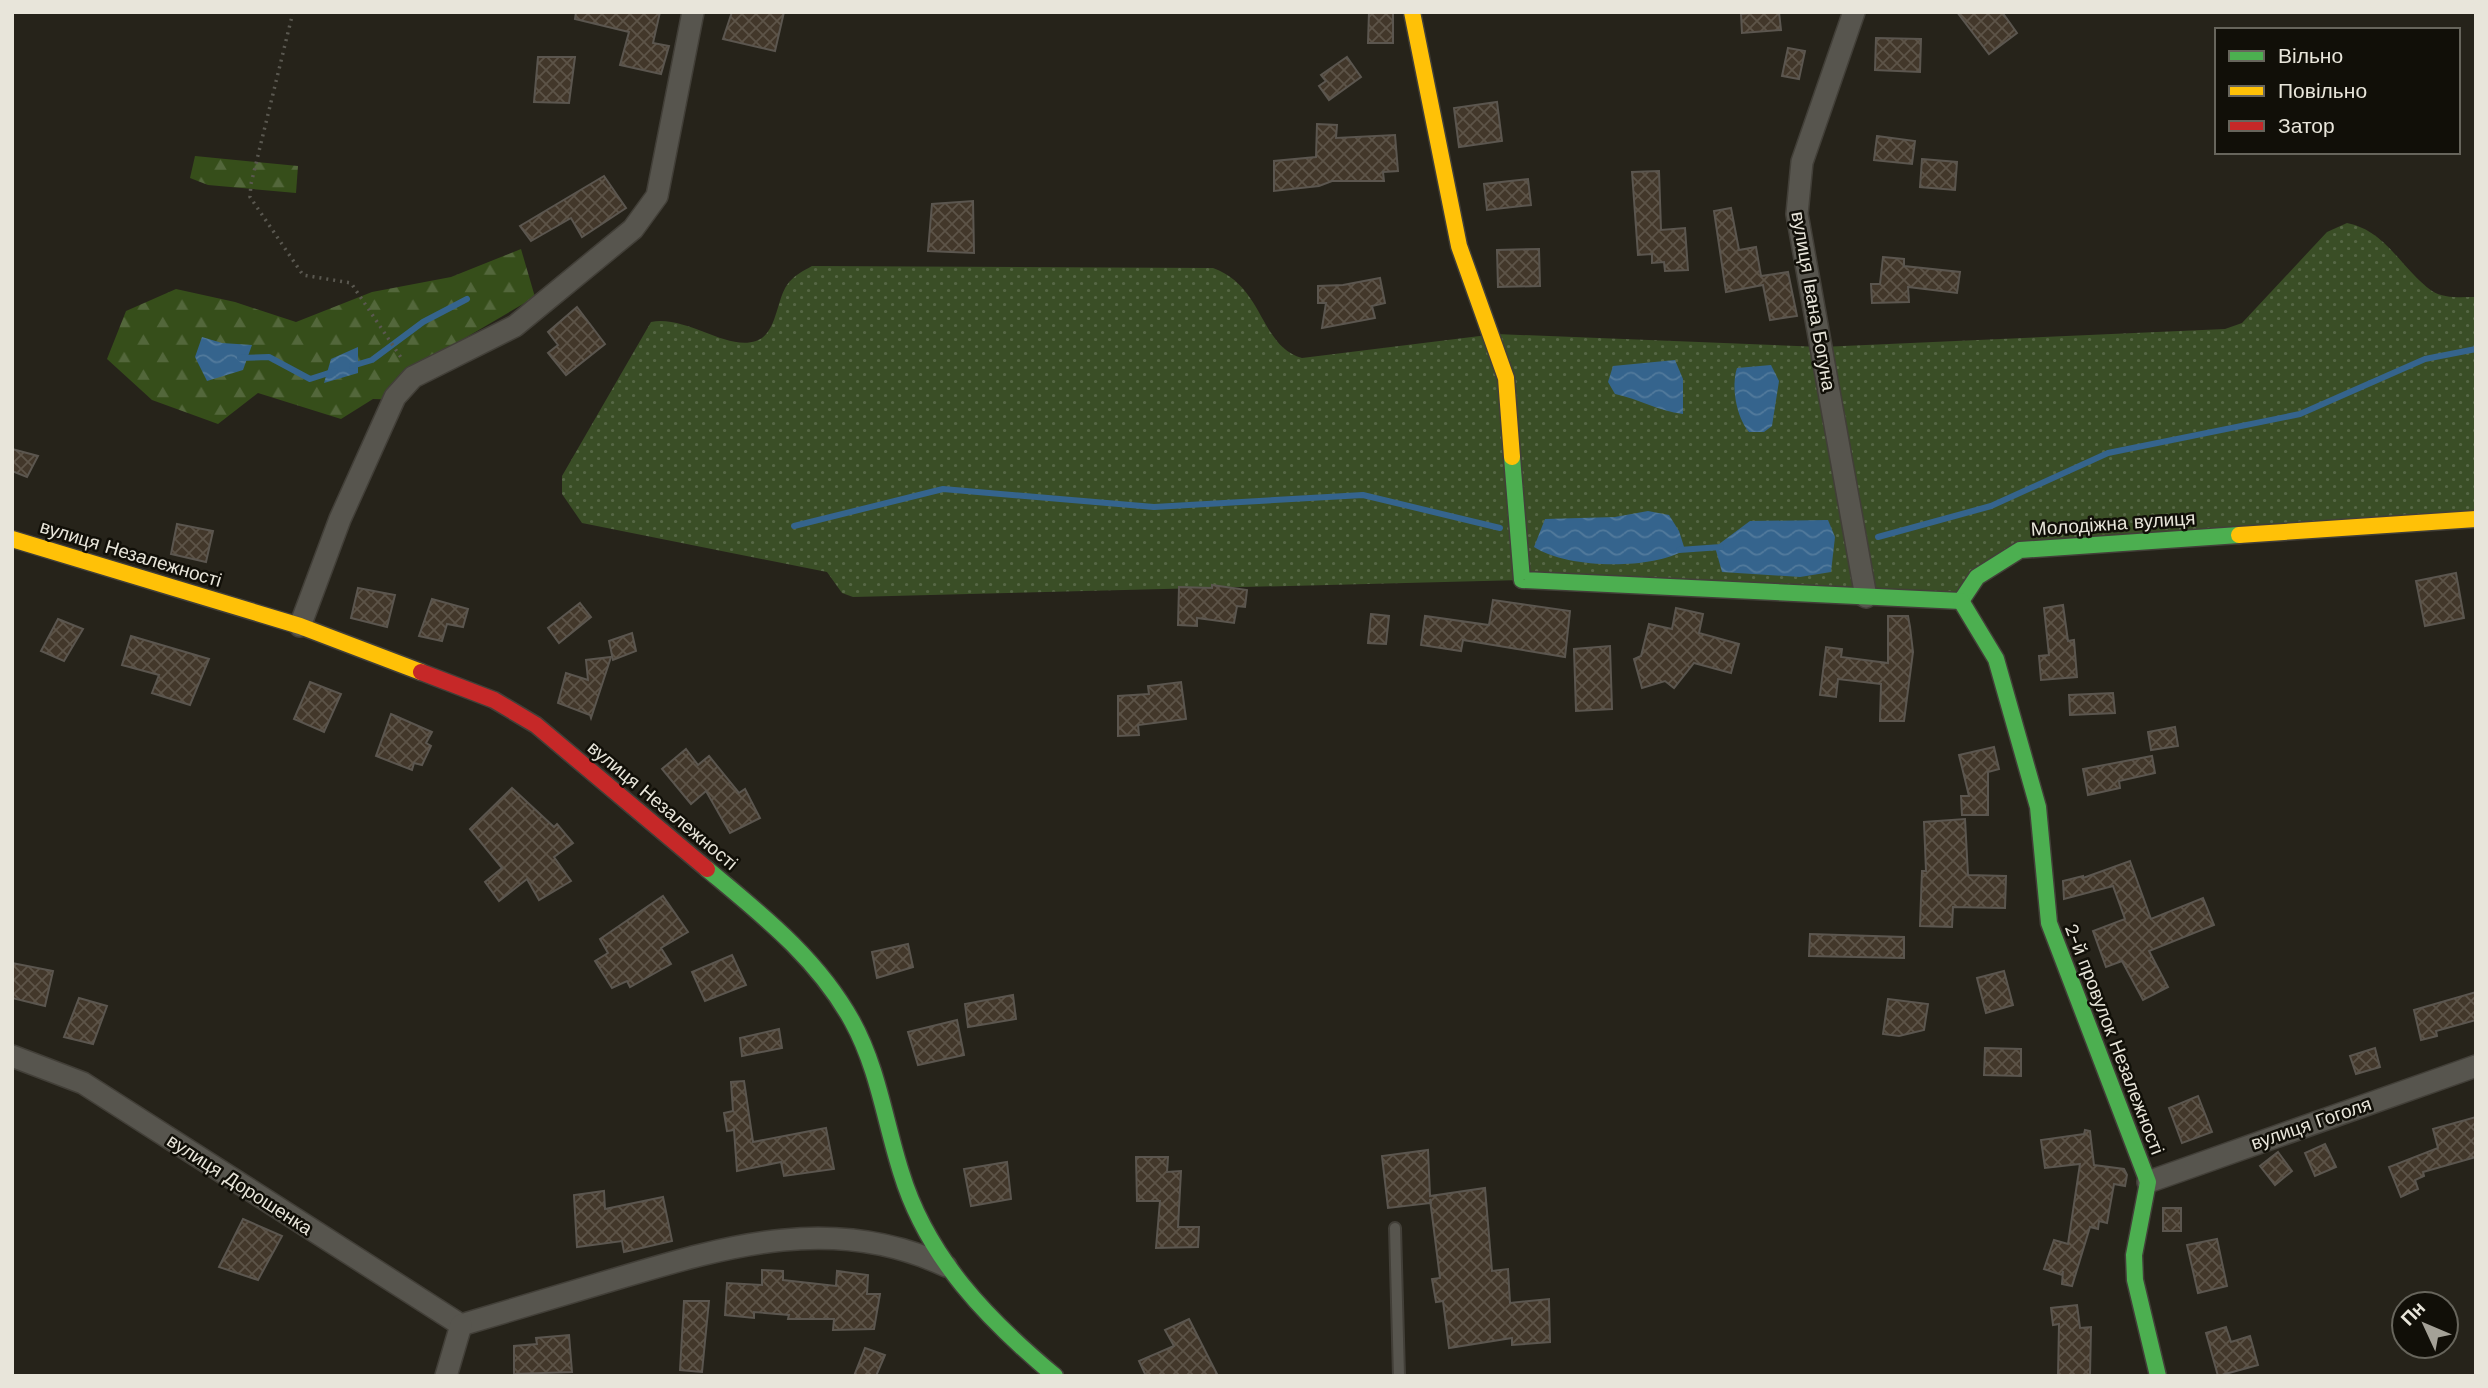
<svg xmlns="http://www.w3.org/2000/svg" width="2488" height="1388" font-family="'Work Sans',sans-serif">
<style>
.grass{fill:url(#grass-dots)}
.forest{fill:url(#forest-firs)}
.water{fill:url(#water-waves)}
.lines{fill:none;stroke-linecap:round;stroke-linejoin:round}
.stream{stroke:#35648d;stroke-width:6}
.building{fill:url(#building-cross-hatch);stroke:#5b564f;stroke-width:2}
.lane-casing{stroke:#423f38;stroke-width:14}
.street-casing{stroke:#423f38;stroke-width:24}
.fast-casing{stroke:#423f38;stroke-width:19}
.slow-casing{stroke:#423f38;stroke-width:19}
.jam-casing{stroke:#423f38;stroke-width:19}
.path{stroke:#5a5850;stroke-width:3.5;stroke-dasharray:2 5;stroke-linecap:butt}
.lane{stroke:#57554e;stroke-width:10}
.street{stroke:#57554e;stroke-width:21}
.fast{stroke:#4caf50;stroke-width:16}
.slow{stroke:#ffc107;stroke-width:16}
.jam{stroke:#c62828;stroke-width:16}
.labels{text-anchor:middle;stroke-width:5;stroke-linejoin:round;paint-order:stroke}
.street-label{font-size:19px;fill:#e8e5da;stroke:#110f08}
</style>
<defs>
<pattern id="grass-dots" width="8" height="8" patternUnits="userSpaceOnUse" patternTransform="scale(1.75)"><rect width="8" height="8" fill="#3a4e26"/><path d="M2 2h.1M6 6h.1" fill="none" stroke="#566745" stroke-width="1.8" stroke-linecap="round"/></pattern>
<pattern id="forest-firs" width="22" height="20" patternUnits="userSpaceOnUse" patternTransform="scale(1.75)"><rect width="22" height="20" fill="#364e1a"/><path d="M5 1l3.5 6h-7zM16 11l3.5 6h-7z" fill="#53673b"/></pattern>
<pattern id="water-waves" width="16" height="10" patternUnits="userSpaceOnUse" patternTransform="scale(1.75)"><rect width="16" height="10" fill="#35648d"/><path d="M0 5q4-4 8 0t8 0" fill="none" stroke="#527a9c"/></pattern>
<pattern id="building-cross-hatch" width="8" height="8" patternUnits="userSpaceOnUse" patternTransform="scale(1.75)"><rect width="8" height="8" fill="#42372a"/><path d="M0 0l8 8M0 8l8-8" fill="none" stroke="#5d5448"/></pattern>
</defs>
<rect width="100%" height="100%" fill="#26231a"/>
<path class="grass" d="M 2347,223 C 2387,231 2401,269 2432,291 C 2444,299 2462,297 2476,297 L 2476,519 L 2020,550 L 1961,601 L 1522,580 L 853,597 L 842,593 L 827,572 L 582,523 L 562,494 L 562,476 L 651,322 C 686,315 726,351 756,341 C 777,334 776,301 787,285 C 793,276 803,271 812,266 L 1213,268 C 1264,286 1260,347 1302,358 L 1496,334 L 1821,347 L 2225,329 L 2242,323 L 2327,232 Z"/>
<g class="forest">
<polygon points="195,156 298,166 296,193 208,185 190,178"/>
<polygon points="521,249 535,297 436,355 408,400 373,399 341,419 258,393 218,424 152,400 107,359 126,311 176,289 235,302 296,322 372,292 451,277"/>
</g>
<g class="water">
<polygon points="202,337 222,343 252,345 243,370 207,381 195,357"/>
<polygon points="358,347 358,373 324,383 331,359"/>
<path d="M 1675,360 L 1683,379 L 1683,414 C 1658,411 1639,399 1615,394 L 1608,382 L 1613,366 Z"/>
<path d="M 1771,365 L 1779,381 L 1772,426 L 1764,432 L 1749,432 C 1736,417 1731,386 1737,368 Z"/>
<path d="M 1648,511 L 1669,515 L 1679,531 L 1685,550 C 1651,570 1567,569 1534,547 L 1545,519 L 1615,517 Z"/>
<polygon points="1828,520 1835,537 1831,572 1800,577 1722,572 1715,547 1750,521"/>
</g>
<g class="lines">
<g class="stream">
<polyline points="240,358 269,357 310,379 335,371"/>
<polyline points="352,366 372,360 423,322 467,299"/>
<polyline points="794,526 943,489 1154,507 1363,495 1500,528"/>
<polyline points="1878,537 1991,506 2108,453 2300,414 2425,359 2476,349"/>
<polyline points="1679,550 1721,547"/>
</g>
</g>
<g class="building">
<polygon points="576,12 660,12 653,43 669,46 661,74 620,65 629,32 575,19"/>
<polygon points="732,12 784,12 775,51 723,39"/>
<polygon points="1369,12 1393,12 1393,43 1368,43"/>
<polygon points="1762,12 1779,12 1781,30 1742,33 1741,14"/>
<polygon points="1957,12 2002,12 2017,33 1989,54"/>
<polygon points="1876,38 1921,39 1920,72 1875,70"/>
<polygon points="1788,48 1805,51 1799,79 1782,76"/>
<polygon points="538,57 575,57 569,103 534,102"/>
<polygon points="1347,57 1361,77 1329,100 1319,86 1326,81 1321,75"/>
<polygon points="1497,102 1502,141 1459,147 1454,108"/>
<polygon points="1317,124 1337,125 1336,138 1395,135 1398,171 1383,172 1384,181 1332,181 1319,186 1274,191 1274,161 1316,157"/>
<polygon points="1877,136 1915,141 1912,164 1874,160"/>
<polygon points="1922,159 1957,162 1955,190 1920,187"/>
<polygon points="1659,171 1661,230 1685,228 1688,270 1665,271 1664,262 1652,263 1652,254 1638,255 1632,172"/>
<polygon points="604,176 626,208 582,237 571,218 531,241 520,226"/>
<polygon points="1528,179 1531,205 1487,210 1484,184"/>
<polygon points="973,201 974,253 928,251 932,204"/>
<polygon points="1731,208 1739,250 1756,247 1761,276 1788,272 1797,316 1770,320 1763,285 1726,292 1714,211"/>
<polygon points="1539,249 1540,286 1498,287 1497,250"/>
<polygon points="1883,257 1904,259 1904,266 1960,272 1957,293 1908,287 1909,302 1872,303 1871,284 1880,284"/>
<polygon points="1380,278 1385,303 1372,306 1375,318 1322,328 1326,303 1318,303 1318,286 1343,285"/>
<polygon points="577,307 605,344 566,375 548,353 558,345 548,332"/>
<polygon points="12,449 38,456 27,477 12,471"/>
<polygon points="177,524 213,531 206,562 171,554"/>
<polygon points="2456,573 2464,618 2425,626 2416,581"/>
<polygon points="1212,585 1247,590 1245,607 1237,606 1234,623 1197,618 1197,626 1178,625 1179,587 1212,588"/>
<polygon points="358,588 395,595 387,627 351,618"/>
<polygon points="432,599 468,609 463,627 447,624 442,641 419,636"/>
<polygon points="1493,600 1570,611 1565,657 1463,640 1461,651 1421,645 1425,616 1489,625"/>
<polygon points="580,603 591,617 559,643 548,628"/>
<polygon points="2063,605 2068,641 2074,640 2077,677 2041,680 2039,656 2049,655 2044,608"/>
<polygon points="1676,608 1703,614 1699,633 1739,644 1731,673 1694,663 1674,688 1665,681 1642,688 1634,659 1641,656 1649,624 1672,629"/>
<polygon points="1371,614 1389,616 1386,644 1368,643"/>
<polygon points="1888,616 1908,616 1910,627 1913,652 1904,721 1880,721 1881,684 1838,679 1836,697 1820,695 1826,647 1842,649 1841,657 1888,663"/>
<polygon points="58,619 83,629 64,661 41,651"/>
<polygon points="632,633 636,651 613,660 609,641"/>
<polygon points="131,636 209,659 190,705 152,693 159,675 122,665"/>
<polygon points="1610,646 1612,709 1576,711 1574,649"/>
<polygon points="611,657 591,718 590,715 558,703 566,673 588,680 586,660"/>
<polygon points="310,682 341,694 324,732 294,719"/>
<polygon points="1181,682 1186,719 1138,725 1139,735 1118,736 1118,696 1149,694 1148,686"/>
<polygon points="2113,693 2115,713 2070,715 2069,695"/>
<polygon points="391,714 432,732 426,743 431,746 422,765 414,763 412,770 376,756"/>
<polygon points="2175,727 2178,746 2151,750 2148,732"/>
<polygon points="1994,747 1999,769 1988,772 1988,815 1962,815 1961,796 1969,796 1959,755"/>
<polygon points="686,749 698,765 709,756 739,793 745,789 760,818 730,833 706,791 691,804 662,769"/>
<polygon points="2152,756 2155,773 2119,781 2120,788 2088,795 2083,769"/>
<polygon points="512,788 554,827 557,824 573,843 554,857 571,881 539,900 527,879 499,901 485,882 502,868 470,829"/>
<polygon points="1965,819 1968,875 2006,876 2005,908 1953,907 1952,927 1920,926 1922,871 1926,871 1924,822"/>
<polygon points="2130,861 2151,919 2203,898 2214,925 2149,951 2168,987 2143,1000 2122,961 2106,967 2093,931 2125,919 2113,886 2064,899 2063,881 2083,876 2083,878"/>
<polygon points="663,896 688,932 661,948 671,964 630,987 627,981 612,988 595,961 608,953 600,939"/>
<polygon points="1810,934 1904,937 1904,958 1809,956"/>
<polygon points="908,944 913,967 877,978 872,952"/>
<polygon points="732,955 746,985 705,1001 692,972"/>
<polygon points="12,963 53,971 45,1006 12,998"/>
<polygon points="2004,971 2013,1005 1986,1013 1977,978"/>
<polygon points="2476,992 2476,1020 2436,1031 2437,1036 2421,1040 2414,1010"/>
<polygon points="1013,995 1016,1019 968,1027 965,1004"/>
<polygon points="79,998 107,1006 93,1044 64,1037"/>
<polygon points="1888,999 1928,1004 1924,1030 1899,1036 1883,1034"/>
<polygon points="957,1020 964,1055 918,1065 908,1032"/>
<polygon points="779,1029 782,1048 742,1056 740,1038"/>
<polygon points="1985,1048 2021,1049 2021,1076 1984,1075"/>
<polygon points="2375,1048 2380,1067 2356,1074 2350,1056"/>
<polygon points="744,1081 753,1142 826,1128 834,1169 784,1176 781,1162 737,1171 734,1130 727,1131 724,1113 733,1111 731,1082"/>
<polygon points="2198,1096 2212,1132 2182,1143 2169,1108"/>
<polygon points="2476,1117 2476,1157 2423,1172 2424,1176 2415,1180 2418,1189 2401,1197 2389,1167 2438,1148 2433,1129"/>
<polygon points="2085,1130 2090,1131 2094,1165 2124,1169 2127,1175 2125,1186 2114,1184 2107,1223 2099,1221 2098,1229 2090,1227 2072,1286 2062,1284 2063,1271 2062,1275 2044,1269 2054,1240 2068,1244 2080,1164 2045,1168 2041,1140 2084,1134"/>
<polygon points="2325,1144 2336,1167 2315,1176 2305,1153"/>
<polygon points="1428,1150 1430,1196 1485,1188 1492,1271 1508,1269 1510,1303 1549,1299 1550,1342 1512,1345 1512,1338 1449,1348 1443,1301 1436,1302 1432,1279 1440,1278 1430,1199 1431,1203 1388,1208 1382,1156"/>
<polygon points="2278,1152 2292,1171 2275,1185 2260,1166"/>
<polygon points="1136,1157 1168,1157 1167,1172 1181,1171 1178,1227 1199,1227 1198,1247 1156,1248 1160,1201 1137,1201"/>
<polygon points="1007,1162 1011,1199 971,1206 964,1169"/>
<polygon points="604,1191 605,1209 663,1197 672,1241 624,1252 622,1241 577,1247 574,1195"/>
<rect x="2163" y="1208" width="18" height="23"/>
<polygon points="243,1219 282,1236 258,1280 219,1267"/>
<polygon points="2217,1239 2227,1286 2198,1293 2187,1245"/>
<polygon points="762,1270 783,1271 783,1280 836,1286 837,1271 868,1275 867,1294 880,1294 874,1329 833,1330 834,1319 788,1319 789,1315 754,1312 754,1318 725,1315 727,1283 762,1285"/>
<polygon points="684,1301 709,1301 702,1372 680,1370"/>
<polygon points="2077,1305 2080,1328 2091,1327 2090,1376 2058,1376 2059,1324 2053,1325 2051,1308"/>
<polygon points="1189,1319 1218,1376 1146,1376 1139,1361 1174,1346 1165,1330"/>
<polygon points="2226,1327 2231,1342 2250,1336 2258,1365 2218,1376 2206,1333"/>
<polygon points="569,1335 572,1372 514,1374 514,1346 537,1344 536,1338"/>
<polygon points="865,1348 885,1355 876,1376 854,1376"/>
</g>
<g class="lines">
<g class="lane-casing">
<polyline id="lane" points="1395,1228 1399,1376"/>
</g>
<g class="street-casing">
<g id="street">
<polyline points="1854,12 1802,162 1797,214 1866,597"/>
<polyline points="300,626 340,519 395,397 413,377 515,326 633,229 657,196 693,12"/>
<polyline points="12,1056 83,1083 461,1325"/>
<polyline points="2148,1182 2476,1066"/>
<path d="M 461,1325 C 513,1310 566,1294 619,1278 C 730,1245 835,1214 946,1266"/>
<polyline points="446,1376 461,1325"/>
</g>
</g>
<g class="fast-casing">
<g id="fast">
<polyline points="1512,457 1522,580 1961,601 1977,577 2020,550 2239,535"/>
<polyline points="1961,601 1996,659 2038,807 2049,923 2148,1182 2134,1255 2135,1280 2158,1376"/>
<path d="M 707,869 C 762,915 817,958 852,1021 C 878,1068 885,1122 901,1172 C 927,1258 988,1320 1055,1376"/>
</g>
</g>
<g class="slow-casing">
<g id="slow">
<polyline points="1412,12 1459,246 1506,378 1512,457"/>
<polyline points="2239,535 2476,519"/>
<polyline points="12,539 300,626 421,672"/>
</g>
</g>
<g class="jam-casing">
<polyline id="jam" points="421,672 494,700 536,725 707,869"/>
</g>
<polyline class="path" points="293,12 251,184 250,197 303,275 351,283 402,359"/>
<use href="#lane" class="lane"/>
<use href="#street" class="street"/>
<use href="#fast" class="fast"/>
<use href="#slow" class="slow"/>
<use href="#jam" class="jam"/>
</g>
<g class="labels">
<g class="street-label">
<text transform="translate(1814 301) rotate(80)" y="7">вулиця Івана Богуна</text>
<text transform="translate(2113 523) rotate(-4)" y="7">Молодіжна вулиця</text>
<text transform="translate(131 553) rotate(17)" y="7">вулиця Незалежності</text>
<text transform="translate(663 805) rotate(40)" y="7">вулиця Незалежності</text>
<text transform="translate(2115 1039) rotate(69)" y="7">2-й провулок Незалежності</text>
<text transform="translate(2311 1123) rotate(-19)" y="7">вулиця Гоголя</text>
<text transform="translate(240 1184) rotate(33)" y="7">вулиця Дорошенка</text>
</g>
</g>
<rect width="2488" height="1388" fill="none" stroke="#e8e5da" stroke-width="28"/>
<rect x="2215" y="28" width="245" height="126" fill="#110f08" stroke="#67655c" stroke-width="2"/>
<rect x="2229" y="51" width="35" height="10" fill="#4caf50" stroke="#67655c" stroke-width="2"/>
<text x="2278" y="63" font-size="21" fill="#e8e5da">Вільно</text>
<rect x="2229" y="86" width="35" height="10" fill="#ffc107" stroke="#67655c" stroke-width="2"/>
<text x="2278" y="98" font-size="21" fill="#e8e5da">Повільно</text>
<rect x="2229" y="121" width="35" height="10" fill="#c62828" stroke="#67655c" stroke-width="2"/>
<text x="2278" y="133" font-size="21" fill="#e8e5da">Затор</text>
<g transform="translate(2425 1325) rotate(314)"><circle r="33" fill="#110f08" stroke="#67655c" stroke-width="2"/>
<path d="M0-5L12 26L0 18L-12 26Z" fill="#a4a197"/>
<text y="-10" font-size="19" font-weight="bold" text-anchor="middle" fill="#e8e5da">Пн</text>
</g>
</svg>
